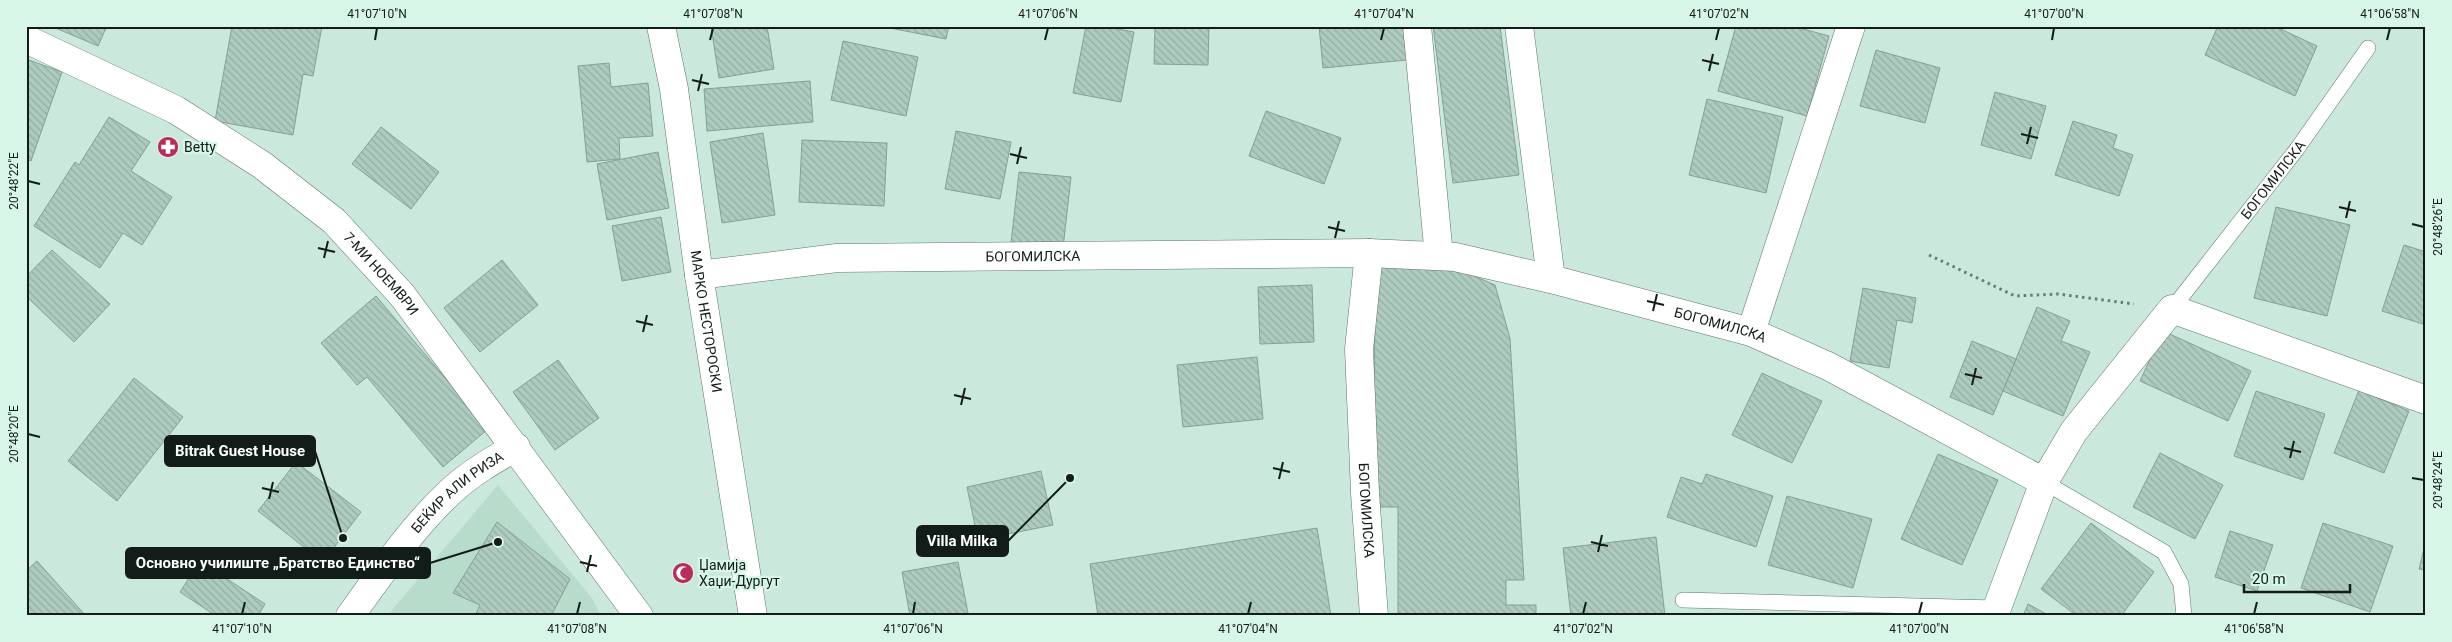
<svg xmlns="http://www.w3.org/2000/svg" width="2452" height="642" font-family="Roboto,sans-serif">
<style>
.built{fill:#b7dccc}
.building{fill:url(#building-back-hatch);stroke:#85a195}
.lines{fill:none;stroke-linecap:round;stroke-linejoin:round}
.service-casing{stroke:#5c776b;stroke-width:16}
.minor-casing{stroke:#5c776b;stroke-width:29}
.tertiary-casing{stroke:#5c776b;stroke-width:29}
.path{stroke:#697d74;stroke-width:3;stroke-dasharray:2.5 4;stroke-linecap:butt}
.service{stroke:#fff;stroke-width:15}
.minor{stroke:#fff;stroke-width:28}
.tertiary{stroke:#fff;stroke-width:28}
.ticks{fill:none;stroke:#121c18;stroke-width:2}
.labels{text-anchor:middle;stroke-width:4.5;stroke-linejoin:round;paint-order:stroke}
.poi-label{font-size:14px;fill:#121c18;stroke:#d8f6e8;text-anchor:start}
.street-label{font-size:14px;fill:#121c18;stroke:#d8f6e8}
.leader{fill:none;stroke:#121c18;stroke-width:2}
.callout-dot{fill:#121c18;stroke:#d8f6e8;stroke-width:2}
.callout{fill:#121c18;stroke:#121c18;stroke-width:2}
.callout-label{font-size:15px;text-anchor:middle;font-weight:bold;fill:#fff}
.neatline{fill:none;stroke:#121c18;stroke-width:2}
.ticks-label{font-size:12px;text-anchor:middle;fill:#121c18}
</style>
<defs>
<pattern id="building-back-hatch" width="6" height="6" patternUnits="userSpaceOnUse" patternTransform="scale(1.25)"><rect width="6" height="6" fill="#adcbbe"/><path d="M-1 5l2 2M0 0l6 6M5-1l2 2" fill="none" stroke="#94aea3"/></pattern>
</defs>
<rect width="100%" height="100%" fill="#cae8db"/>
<polygon class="built" points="498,485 592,598 601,616 387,616"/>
<g class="building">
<polygon points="51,26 107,26 98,46"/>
<polygon points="232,26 322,26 313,76 303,74 293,135 215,121"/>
<polygon points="711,26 767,26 774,69 719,78"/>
<polygon points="880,26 949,26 946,39"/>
<polygon points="1086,26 1102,26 1134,32 1121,102 1073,93"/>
<polygon points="1155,26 1209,26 1208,65 1154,64"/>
<polygon points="1319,26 1404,26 1407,60 1323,68"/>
<polygon points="1433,26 1500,26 1519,175 1453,183"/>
<polygon points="1736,26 1792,26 1829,36 1807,116 1718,91"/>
<polygon points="2218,26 2274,26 2317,46 2295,96 2205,55"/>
<polygon points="843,41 918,57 906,116 831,100"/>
<polygon points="1876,50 1940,68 1925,123 1860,106"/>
<polygon points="26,59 62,72 31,161 26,159"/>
<polygon points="609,63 611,87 648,83 653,136 619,138 620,159 587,162 578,66"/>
<polygon points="810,81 813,122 707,131 704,89"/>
<polygon points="1995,92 2046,106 2031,159 1981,145"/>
<polygon points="1707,99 1783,117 1766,193 1689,175"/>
<polygon points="1266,111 1341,138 1324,184 1249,156"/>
<polygon points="109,117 150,142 131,171 172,197 142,245 123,233 100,268 34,226 75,162 79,165"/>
<polygon points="2073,121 2117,135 2113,148 2133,155 2119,196 2055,175"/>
<polygon points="381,127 439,172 411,209 352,164"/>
<polygon points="956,131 1011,142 1000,199 945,189"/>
<polygon points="763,133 775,215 722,223 710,142"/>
<polygon points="802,140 887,143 884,206 799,202"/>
<polygon points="658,152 669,208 607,220 597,164"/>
<polygon points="1019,172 1071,177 1063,248 1011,243"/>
<polygon points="2276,207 2350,225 2327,316 2254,298"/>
<polygon points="661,217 671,272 622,281 612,226"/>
<polygon points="2404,245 2426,252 2426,325 2382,311"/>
<polygon points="52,250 110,304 74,342 26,296 26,277"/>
<polygon points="502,260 538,305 480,352 444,308"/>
<polygon points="1375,265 1448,265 1495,285 1510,338 1524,580 1506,580 1506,605 1536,605 1536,616 1398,616 1398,507 1374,507"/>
<polygon points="1312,285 1314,342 1260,344 1258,287"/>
<polygon points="1863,288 1916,298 1912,323 1897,320 1889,368 1850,361"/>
<polygon points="376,296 488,429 443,467 367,377 357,385 321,343"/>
<polygon points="2037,307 2070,321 2061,341 2090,352 2063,416 2003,391"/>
<polygon points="2163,331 2251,371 2228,421 2140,381"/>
<polygon points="1972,341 2016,359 1993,415 1950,397"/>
<polygon points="1257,357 1263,419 1183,427 1177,365"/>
<polygon points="558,360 599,418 555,450 513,392"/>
<polygon points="1762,373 1822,401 1792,463 1732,435"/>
<polygon points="134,378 183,417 117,501 68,461"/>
<polygon points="2359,390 2409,411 2384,473 2334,453"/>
<polygon points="2256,391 2325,414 2303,480 2234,456"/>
<polygon points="2160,453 2223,485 2195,539 2133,507"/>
<polygon points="1938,454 1998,480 1962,565 1901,539"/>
<polygon points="296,462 361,512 323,562 258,511"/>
<polygon points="1041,471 1053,525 978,540 967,487"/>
<polygon points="1706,474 1773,496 1756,547 1667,517 1681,477 1702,484"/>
<polygon points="1787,496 1872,519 1853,588 1768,565"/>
<polygon points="497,522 570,579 551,616 475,616 480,605 453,593"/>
<polygon points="2091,523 2154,572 2121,616 2077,616 2041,589"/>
<polygon points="2323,523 2393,546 2370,612 2301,588"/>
<polygon points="1317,528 1331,616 1098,616 1090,564"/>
<polygon points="2230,531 2273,545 2257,591 2215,577"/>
<polygon points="1656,537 1665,616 1571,616 1563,548"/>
<polygon points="2426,541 2426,570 2419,569"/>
<polygon points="37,561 86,616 26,616 26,571"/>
<polygon points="200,561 265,604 258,616 216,616 180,592"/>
<polygon points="958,562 968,613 951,616 910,616 902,572"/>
<polygon points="2028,604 2050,616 2023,616"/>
</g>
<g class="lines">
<g class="service-casing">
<g id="service">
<path id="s1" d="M 2172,309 L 2297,149 L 2368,48"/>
<polyline points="2044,482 2164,552 2181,584 2184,616"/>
<polyline points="1683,600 1996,608"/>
</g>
</g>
<g class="minor-casing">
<g id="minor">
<path id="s2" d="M 661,26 L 674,89 L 699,275 L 753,616"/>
<polyline points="1417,26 1439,256"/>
<polyline points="1519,26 1551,279"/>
<path id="s3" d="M 1369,253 L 1359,349 L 1365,493 L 1374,616"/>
<path id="s4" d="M 699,275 L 837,258 L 1369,253 L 1455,257 L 1551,279 L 1751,332 L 1828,366 L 2044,482"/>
<polyline points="1751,332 1851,26"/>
<path id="s5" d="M 350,616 C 381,573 411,529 449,493 C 469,474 493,460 516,447"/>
<polyline points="1994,616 2044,482 2074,431 2172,309 2426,400"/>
</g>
</g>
<g class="tertiary-casing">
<g id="tertiary">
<path id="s6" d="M 26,39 L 176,110 L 262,165 L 334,221 L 402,295 L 639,616"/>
</g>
</g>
<polyline class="path" points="1929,255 2015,296 2058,294 2134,304"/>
<use href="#service" class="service"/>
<use href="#minor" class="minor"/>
<use href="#tertiary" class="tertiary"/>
</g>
<path class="ticks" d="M 375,40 L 377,28M 710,40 L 713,28M 1045,40 L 1048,28M 1381,40 L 1384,28M 1716,40 L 1719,28M 2052,40 L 2054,28M 2387,40 L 2390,28M 1702,60 L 1719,64M 1709,71 L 1713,54M 692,80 L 709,84M 698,91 L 702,74M 2021,134 L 2038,138M 2027,144 L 2031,127M 1010,154 L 1027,158M 1017,164 L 1021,147M 28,181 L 40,184M 2339,207 L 2356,211M 2346,218 L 2350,201M 2412,224 L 2424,227M 1328,227 L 1345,231M 1335,238 L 1339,221M 318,248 L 335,252M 324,258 L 328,241M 1647,301 L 1664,305M 1653,311 L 1657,294M 636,321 L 653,325M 643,332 L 647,315M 1965,374 L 1982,378M 1972,385 L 1976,368M 954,395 L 971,399M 961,405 L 965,388M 28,434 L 40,437M 2284,448 L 2301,452M 2290,458 L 2294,441M 1273,468 L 1290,472M 2412,478 L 2424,480M 1279,479 L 1283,462M 262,488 L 279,492M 269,499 L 273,482M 1591,542 L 1608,546M 1598,552 L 1602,535M 580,562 L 597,566M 587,572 L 591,555M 242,614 L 245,602M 577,614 L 580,602M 913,614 L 915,602M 1248,614 L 1251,602M 1583,614 L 1586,602M 1919,614 L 1922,602M 2254,614 L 2257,602"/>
<defs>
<g id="pharmacy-disc" transform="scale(1.125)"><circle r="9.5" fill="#ba2c5b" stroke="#d8f6e8"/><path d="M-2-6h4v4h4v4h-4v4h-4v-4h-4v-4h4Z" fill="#fff"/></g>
<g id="mosque-disc" transform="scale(1.125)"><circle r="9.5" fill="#ba2c5b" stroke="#d8f6e8"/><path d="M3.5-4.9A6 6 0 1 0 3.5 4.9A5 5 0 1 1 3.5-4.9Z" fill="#fff"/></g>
</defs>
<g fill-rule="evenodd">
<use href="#pharmacy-disc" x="168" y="147"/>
<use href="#mosque-disc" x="683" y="573"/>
</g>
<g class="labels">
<g class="poi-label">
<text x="184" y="152">Betty</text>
<text x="699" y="570">Џамија<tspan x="699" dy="16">Хаџи-Дургут</tspan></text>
</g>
<g class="street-label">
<text dy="5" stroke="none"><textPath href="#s1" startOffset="164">БОГОМИЛСКА</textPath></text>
<text dy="5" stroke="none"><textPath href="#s4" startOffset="335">БОГОМИЛСКА</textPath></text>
<text dy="5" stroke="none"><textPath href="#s6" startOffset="430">7-МИ НОЕМВРИ</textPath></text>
<text dy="5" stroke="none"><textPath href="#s2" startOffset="299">МАРКО НЕСТОРОСКИ</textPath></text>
<text dy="5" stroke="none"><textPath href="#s4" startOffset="1031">БОГОМИЛСКА</textPath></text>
<text dy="5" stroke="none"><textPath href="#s5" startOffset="165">БЕЌИР АЛИ РИЗА</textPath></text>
<text dy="5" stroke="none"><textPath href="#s3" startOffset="258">БОГОМИЛСКА</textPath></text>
</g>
</g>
<path class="leader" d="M343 538L315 451M1070 478L1008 541M498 542L430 563"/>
<g class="callout-dot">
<circle cx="343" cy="538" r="5"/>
<circle cx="1070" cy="478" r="5"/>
<circle cx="498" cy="542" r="5"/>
</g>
<g class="callout">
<rect x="165" y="436" width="150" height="30" rx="5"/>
<rect x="917" y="526" width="91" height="30" rx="5"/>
<rect x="126" y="548" width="304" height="30" rx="5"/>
</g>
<g class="callout-label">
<text x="240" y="456">Bitrak Guest House</text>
<text x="962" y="546">Villa Milka</text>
<text x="278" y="568">Основно училиште „Братство Единство“</text>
</g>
<rect width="2452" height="642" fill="none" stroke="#d8f6e8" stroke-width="55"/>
<path d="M2244 584v8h106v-8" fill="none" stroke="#121c18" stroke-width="2.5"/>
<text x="2252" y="584" font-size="15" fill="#121c18" stroke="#d8f6e8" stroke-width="4" paint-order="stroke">20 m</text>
<rect x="28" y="28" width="2396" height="586" class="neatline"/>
<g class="ticks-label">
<text x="377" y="18">41°07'10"N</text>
<text x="713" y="18">41°07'08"N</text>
<text x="1048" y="18">41°07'06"N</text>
<text x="1384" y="18">41°07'04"N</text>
<text x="1719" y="18">41°07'02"N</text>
<text x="2054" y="18">41°07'00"N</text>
<text x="2390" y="18">41°06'58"N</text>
<text transform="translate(14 181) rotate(-90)" y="4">20°48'22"E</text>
<text transform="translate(2438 227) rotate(-90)" y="4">20°48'26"E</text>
<text transform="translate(14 434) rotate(-90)" y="4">20°48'20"E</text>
<text transform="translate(2438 480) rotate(-90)" y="4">20°48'24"E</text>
<text x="242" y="633">41°07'10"N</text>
<text x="577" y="633">41°07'08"N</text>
<text x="913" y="633">41°07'06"N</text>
<text x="1248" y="633">41°07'04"N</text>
<text x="1583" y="633">41°07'02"N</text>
<text x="1919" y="633">41°07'00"N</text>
<text x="2254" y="633">41°06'58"N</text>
</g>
</svg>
